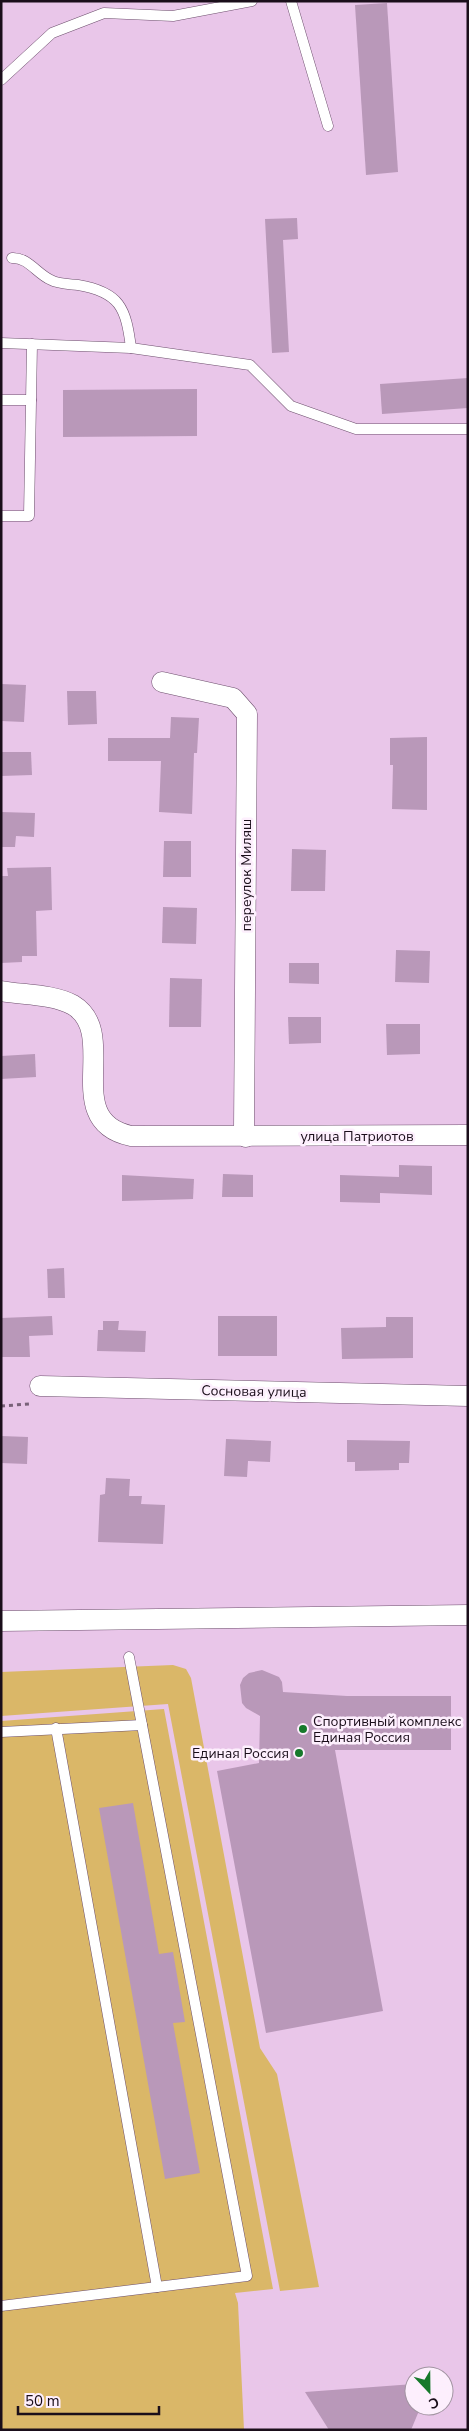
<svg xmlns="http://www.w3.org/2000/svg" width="469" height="2431" font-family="'Nunito Sans',sans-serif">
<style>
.green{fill:#dab768}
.building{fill:#b998b9}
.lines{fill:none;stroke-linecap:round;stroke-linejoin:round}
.lane-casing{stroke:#6d4f6d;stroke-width:11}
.street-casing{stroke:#6d4f6d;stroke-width:21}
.path{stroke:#796279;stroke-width:3;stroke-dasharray:4 4;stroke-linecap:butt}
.lane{stroke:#fff;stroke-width:10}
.street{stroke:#fff;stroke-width:20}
.poi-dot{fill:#16792b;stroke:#fdeffd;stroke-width:2}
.labels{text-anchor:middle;stroke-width:5;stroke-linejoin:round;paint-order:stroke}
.street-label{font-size:14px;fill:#1a0e1a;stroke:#fdeffd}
.poi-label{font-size:14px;fill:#1a0e1a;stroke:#fdeffd;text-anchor:start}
</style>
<rect width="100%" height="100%" fill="#e9c6e9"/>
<g class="green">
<polygon points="173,1665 186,1669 191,1678 260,2048 277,2074 319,2287 280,2291 168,1704 1,1716 1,1672"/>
<polygon points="164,1709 273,2289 235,2293 238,2303 244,2430 1,2430 1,1721"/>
</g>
<g class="building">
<polygon points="387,3 398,172 366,175 355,5"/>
<polygon points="297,218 298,239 283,240 289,352 272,353 265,219"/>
<polygon points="468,378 468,408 382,414 380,384"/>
<polygon points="197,389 197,436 63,437 63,390"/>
<polygon points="1,684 26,685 24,722 1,721"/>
<polygon points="67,691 96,691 97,724 68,725"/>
<polygon points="171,717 199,718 197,753 194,753 192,814 159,812 161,761 108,761 108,738 170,738"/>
<polygon points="427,737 427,810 392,809 393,765 390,765 390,738"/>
<polygon points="1,752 31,752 32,775 1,776"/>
<polygon points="1,812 35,813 34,837 16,836 15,847 1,847"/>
<polygon points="164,841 191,841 191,877 163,877"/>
<polygon points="292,849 326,850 325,891 291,891"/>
<polygon points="51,867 52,910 36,911 37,956 22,956 22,962 1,963 1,876 8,876 7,868"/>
<polygon points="163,907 197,908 196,944 162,943"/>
<polygon points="396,950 430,951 429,983 395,982"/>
<polygon points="289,963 319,963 319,984 289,983"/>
<polygon points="170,978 202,979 201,1027 169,1027"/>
<polygon points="288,1017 321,1017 321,1043 289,1044"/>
<polygon points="386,1024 420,1024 420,1054 387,1055"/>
<polygon points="35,1054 36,1077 1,1079 1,1056"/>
<polygon points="399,1165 432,1166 432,1195 380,1193 380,1203 340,1202 340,1175 399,1177"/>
<polygon points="223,1174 253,1175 253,1197 222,1197"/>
<polygon points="122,1175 194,1179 193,1199 122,1201"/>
<polygon points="64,1268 65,1298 48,1298 47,1269"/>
<polygon points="52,1316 53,1335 29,1336 30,1357 1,1357 1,1318"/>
<rect x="218" y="1316" width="59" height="40"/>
<polygon points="386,1317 413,1317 413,1358 342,1359 341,1328 386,1327"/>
<polygon points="103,1321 119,1321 118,1330 146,1331 145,1352 97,1351 98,1330 103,1330"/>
<polygon points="1,1436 28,1437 27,1464 1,1463"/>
<polygon points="226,1439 271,1441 270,1462 248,1461 247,1477 224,1476"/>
<polygon points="347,1440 410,1441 409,1463 399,1463 399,1470 355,1471 355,1462 347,1462"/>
<polygon points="106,1478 130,1479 129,1496 142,1496 141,1504 165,1505 163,1544 98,1542 100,1495 105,1494"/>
<polygon points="262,1670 279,1677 282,1682 283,1692 347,1696 451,1696 451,1750 335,1750 383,2011 266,2033 217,1771 259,1763 260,1716 246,1708 242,1703 240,1685 243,1678 249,1673"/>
<polygon points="133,1803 159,1954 173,1952 185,2022 173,2023 200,2173 165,2179 99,1808"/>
<polygon points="414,2384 414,2406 421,2406 411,2430 329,2430 305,2392"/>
</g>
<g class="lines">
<g class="lane-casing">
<g id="lane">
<polyline points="291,1 328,126"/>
<polyline points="1,80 52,33 104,13 173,16 252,1"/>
<path d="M 12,258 C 28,257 37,274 51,280 C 58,284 70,284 78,285 C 120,292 126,308 131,348"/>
<polyline points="1,343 131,348 250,365 291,406 356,429 468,429"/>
<polyline points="1,400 31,400"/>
<polyline points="1,516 29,516 32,344"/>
<polyline points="56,1728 157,2287"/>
<polyline points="1,1732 142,1725"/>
<polyline points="1,2306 247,2276 129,1657"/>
</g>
</g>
<g class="street-casing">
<g id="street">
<polyline points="162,682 233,698 247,714 244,1130 246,1137"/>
<path d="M 1,991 C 23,995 53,994 73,1005 C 121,1034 59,1121 131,1136 L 468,1135"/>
<polyline points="40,1386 468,1396"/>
<polyline points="1,1621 468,1615"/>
</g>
</g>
<polyline class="path" points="1,1406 29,1404 31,1401"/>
<use href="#lane" class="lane"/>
<use href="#street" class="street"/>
</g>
<g class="poi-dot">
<circle cx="303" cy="1729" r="5"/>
<circle cx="299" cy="1753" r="5"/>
</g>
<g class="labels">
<g class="street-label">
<text transform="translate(246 875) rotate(-90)" y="5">переулок Миляш</text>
<text x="357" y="1141">улица Патриотов</text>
<text transform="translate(254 1391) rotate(1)" y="5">Сосновая улица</text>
</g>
<g class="poi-label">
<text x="313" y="1726">Спортивный комплекс<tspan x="313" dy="16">Единая Россия</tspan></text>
<text x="289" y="1758" text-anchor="end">Единая Россия</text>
</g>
</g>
<rect width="469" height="2431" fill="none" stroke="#1a0e1a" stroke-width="5"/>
<g transform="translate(429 2391) rotate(158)"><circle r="24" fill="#fdeffd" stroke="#a295a2"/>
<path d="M0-4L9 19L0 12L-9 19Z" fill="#16792b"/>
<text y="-8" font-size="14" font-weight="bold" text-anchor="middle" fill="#1a0e1a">С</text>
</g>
<path d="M18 2406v8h141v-8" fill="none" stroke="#1a0e1a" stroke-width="2.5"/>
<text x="25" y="2406" font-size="15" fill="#1a0e1a" stroke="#fdeffd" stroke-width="4" paint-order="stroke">50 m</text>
</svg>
